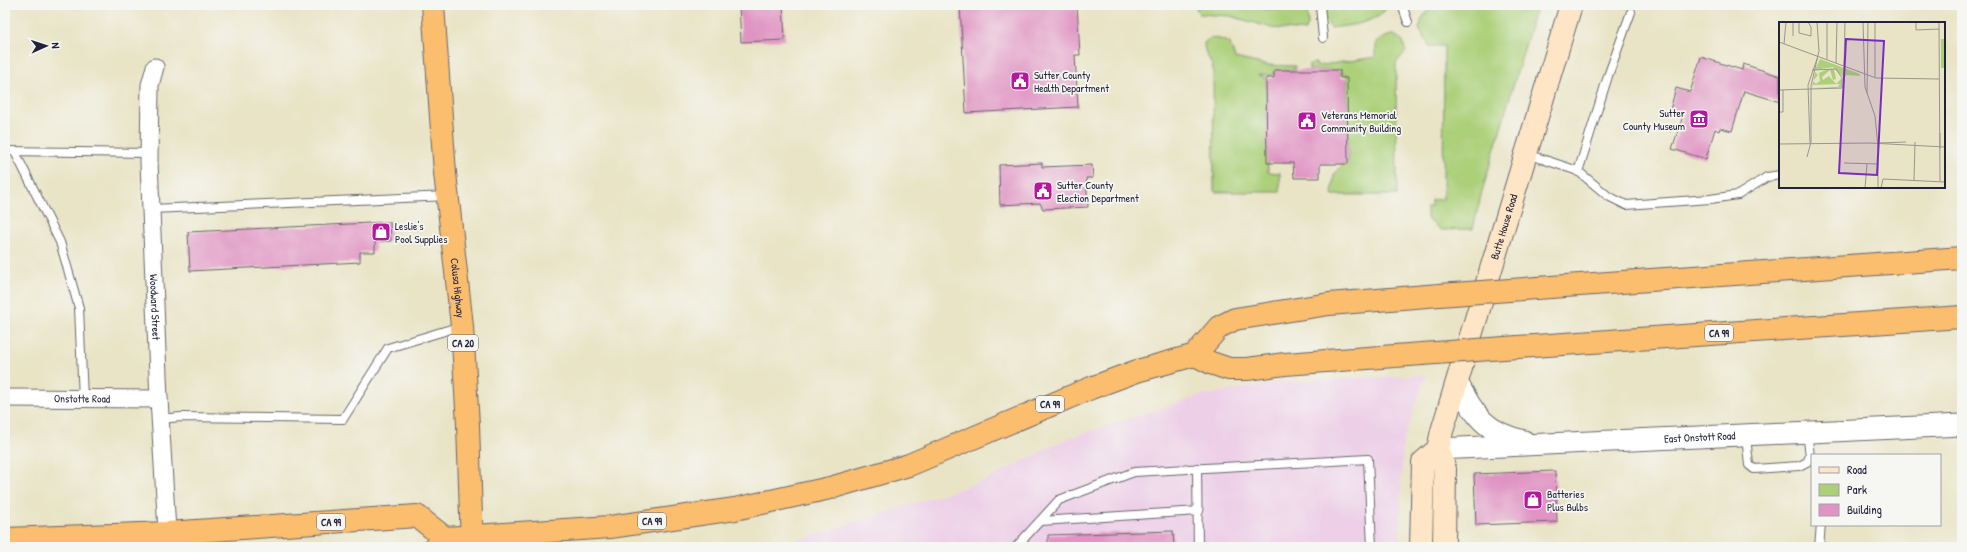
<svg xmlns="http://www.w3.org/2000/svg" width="1967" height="552" font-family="'Patrick Hand',sans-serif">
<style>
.built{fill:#edd0e8}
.green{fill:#acd079;stroke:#67795a}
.building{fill:#e094c3}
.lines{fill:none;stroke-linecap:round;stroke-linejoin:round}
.service-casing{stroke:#68666c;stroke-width:10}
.minor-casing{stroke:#68666c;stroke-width:19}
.tertiary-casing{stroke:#68666c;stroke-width:23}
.secondary-casing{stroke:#68666c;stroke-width:24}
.trunk-casing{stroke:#68666c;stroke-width:24}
.motorway-casing{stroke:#68666c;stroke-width:24}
.service{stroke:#fff;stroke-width:8}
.minor{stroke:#fff;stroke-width:17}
.tertiary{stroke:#fff;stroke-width:21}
.secondary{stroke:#fde5c5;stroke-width:22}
.trunk{stroke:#fbbd6e;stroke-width:22}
.motorway{stroke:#fbbd6e;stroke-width:22}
.trunk-bridge-casing{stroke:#68666c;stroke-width:24;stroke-linecap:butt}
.trunk-bridge{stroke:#fbbd6e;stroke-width:22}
.labels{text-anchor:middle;stroke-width:3.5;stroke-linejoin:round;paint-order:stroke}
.shield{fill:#f6f6f2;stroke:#626272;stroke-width:1}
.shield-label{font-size:10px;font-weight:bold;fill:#22223b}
.poi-label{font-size:11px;fill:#22223b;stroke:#f6f6f2;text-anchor:start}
.street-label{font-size:11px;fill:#22223b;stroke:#f6f6f2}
.inset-road{fill:none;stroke:#99968e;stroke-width:1}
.view{fill:#7b2cbf;fill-opacity:0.15;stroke:#7b2cbf;stroke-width:2}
.inset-edge{fill:none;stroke:#22223b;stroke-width:2}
</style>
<rect width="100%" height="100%" fill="#f6f6f2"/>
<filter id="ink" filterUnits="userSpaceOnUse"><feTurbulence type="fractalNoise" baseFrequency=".025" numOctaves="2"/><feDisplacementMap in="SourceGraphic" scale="8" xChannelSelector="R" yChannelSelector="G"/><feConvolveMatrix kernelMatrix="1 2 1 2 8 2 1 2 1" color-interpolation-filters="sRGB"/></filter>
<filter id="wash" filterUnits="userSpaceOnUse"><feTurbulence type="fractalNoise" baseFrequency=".012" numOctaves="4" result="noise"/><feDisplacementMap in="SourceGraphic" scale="16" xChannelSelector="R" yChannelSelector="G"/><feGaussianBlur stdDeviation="0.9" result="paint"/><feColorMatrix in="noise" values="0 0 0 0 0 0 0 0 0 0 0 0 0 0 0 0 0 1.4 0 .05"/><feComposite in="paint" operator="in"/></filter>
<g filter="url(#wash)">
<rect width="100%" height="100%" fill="#e9e4c6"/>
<polygon class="built" points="1426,375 1403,441 1399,547 765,547 806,538 984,481 1066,439 1199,396 1279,382"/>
<g class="green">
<polygon points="1195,5 1251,5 1266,9 1282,10 1307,8 1308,25 1305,31 1272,28 1230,16 1199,14"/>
<path d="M 1329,5 L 1385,5 L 1386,7 C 1382,23 1345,26 1331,28 L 1324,19 L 1323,6 Z"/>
<polygon points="1433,5 1537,5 1481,195 1473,229 1441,230 1427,219 1427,207 1431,207 1431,200 1443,199 1444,46 1429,46 1419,29 1422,18"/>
<polygon points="1393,34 1403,41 1406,51 1396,63 1397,195 1332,195 1334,175 1343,164 1348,163 1347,74 1340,75 1340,70 1309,70 1309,64 1316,63 1316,66 1376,57 1376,42 1383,38"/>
<path d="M 1210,38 L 1220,39 L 1230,43 L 1235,58 L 1266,65 L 1295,66 L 1295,70 L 1274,70 L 1274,75 L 1258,75 L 1266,78 L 1268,172 L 1280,173 L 1280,192 L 1215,192 L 1214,191 L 1213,68 C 1210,58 1204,54 1204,43 Z"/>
</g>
<g id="blocks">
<g class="building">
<polygon points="739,5 783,5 785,40 741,42"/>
<polygon points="960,5 1028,5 1028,8 1077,5 1080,55 1075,55 1078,107 966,113"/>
<polygon points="1701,57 1742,70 1743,64 1780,76 1780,102 1744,91 1732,131 1720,128 1719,131 1715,129 1706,159 1672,149 1684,113 1670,110 1676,88 1690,92"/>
<polygon points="1274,70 1340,70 1340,78 1347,78 1348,164 1320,164 1320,178 1294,178 1293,163 1267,163 1266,78 1274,78"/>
<polygon points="1042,163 1042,167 1092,165 1093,178 1086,178 1088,207 1043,209 1040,203 1000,205 999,165"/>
<polygon points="390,222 391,241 375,242 375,252 360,252 360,262 190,271 188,232"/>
<polygon points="1555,471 1557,522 1476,525 1474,474"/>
<polygon points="1173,531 1174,547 1048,547 1048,535"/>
</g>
</g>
</g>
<g filter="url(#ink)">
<use href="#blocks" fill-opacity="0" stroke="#68666c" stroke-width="1"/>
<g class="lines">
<g class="service-casing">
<g id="service">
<polyline points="1320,5 1323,38"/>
<polyline points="1402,5 1408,22"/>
<polyline points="5,151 149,153"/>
<polyline points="15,152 60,242 79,308 83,399"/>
<polyline points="1527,154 1578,171 1608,196 1626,205 1710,199 1738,195 1767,177 1780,175"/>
<polyline points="1578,172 1608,76 1631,12"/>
<polyline points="151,209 448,196"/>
<polyline points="160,419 181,417 343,419 388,348 461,326"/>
<polyline points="1746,436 1749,465 1754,469 1799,466 1807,462 1810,456 1807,432"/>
<polyline points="1197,468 1198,547"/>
<polyline points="1040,521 1199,511"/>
<polyline points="1016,547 1059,500 1134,472 1368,459 1372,547"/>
<polyline points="1819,547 1821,525"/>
</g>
</g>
<g class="minor-casing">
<g id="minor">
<path id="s1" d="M 155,67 L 150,85 L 149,162 L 159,399 L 168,547"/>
<path id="s2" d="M 5,398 L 159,399"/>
</g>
</g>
<g class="tertiary-casing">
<g id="tertiary">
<path d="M 1457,382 C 1475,415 1484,432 1524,441"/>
<path id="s3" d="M 1438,449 L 1962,425"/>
</g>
</g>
<g class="secondary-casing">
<g id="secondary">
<polyline points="1421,547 1423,462 1438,449"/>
<path id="s4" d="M 1444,547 L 1445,469 L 1438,449 L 1442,431 L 1571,5"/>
</g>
</g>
<g class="trunk-casing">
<g id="trunk">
<path id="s5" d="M 433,5 L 445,173 L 462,326 L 468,425 L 472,547"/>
<polyline points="1195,355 1211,363 1229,369 1247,369 1285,364 1422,354"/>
<polyline points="5,539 167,533 417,516 445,538"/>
<polyline points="435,547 445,538 610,527 735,509 830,488 909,465 1091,388 1137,371 1195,355 1219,327 1235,319 1329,304 1439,295"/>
</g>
</g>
<g class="motorway-casing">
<g id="motorway">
<polyline points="1537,288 1962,258"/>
<polyline points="1518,347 1962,317"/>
</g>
</g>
<use href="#service" class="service"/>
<use href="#minor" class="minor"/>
<use href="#tertiary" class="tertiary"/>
<use href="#secondary" class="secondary"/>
<use href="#trunk" class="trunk"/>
<use href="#motorway" class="motorway"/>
<g class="trunk-bridge-casing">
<g id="trunk-bridge">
<polyline points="1439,295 1537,288"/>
<polyline points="1422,354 1518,347"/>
</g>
</g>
<use href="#trunk-bridge" class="trunk-bridge"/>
</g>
</g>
<defs>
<g id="civic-square" transform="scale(1)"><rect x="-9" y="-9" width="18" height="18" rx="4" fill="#b5179e" stroke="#f6f6f2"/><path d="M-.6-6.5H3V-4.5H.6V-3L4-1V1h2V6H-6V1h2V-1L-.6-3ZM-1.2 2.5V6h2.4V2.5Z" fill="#fff"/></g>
<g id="museum-square" transform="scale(1)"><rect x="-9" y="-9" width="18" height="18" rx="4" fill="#b5179e" stroke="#f6f6f2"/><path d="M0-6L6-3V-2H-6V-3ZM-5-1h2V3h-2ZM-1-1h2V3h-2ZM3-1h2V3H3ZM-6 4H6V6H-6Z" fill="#fff"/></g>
<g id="shop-square" transform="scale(1)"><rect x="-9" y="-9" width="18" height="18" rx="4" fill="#b5179e" stroke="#f6f6f2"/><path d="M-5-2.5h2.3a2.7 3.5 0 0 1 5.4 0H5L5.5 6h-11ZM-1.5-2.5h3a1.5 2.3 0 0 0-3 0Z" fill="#fff"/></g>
</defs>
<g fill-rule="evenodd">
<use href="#civic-square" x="1020" y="81"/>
<use href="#museum-square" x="1699" y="119"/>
<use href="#civic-square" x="1307" y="121"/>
<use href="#civic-square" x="1043" y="191"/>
<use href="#shop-square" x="381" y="232"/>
<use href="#shop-square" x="1533" y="500"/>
</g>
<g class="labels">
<g class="shield">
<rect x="1705" y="325" width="28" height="16" rx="3"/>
<rect x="448" y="335" width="30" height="16" rx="3"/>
<rect x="1036" y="396" width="28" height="16" rx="3"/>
<rect x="638" y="513" width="28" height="16" rx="3"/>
<rect x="317" y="514" width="28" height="16" rx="3"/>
</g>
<g class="shield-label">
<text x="1719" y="337">CA 99</text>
<text x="463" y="347">CA 20</text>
<text x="1050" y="408">CA 99</text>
<text x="652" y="525">CA 99</text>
<text x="331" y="526">CA 99</text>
</g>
<g class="poi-label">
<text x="1034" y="79">Sutter County<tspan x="1034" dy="13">Health Department</tspan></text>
<text x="1685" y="117" text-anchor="end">Sutter<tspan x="1685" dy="13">County Museum</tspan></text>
<text x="1321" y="119">Veterans Memorial<tspan x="1321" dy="13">Community Building</tspan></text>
<text x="1057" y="189">Sutter County<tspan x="1057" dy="13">Election Department</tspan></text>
<text x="395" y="230">Leslie's<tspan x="395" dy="13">Pool Supplies</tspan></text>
<text x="1547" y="498">Batteries<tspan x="1547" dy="13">Plus Bulbs</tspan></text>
</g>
<g class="street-label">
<text dy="4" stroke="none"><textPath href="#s4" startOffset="331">Butte House Road</textPath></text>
<text dy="4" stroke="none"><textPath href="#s5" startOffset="284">Colusa Highway</textPath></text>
<text dy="4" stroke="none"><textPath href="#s1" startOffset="241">Woodward Street</textPath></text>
<text dy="4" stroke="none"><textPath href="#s2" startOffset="77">Onstotte Road</textPath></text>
<text dy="4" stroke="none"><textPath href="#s3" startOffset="262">East Onstott Road</textPath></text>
</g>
</g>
<g transform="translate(1779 22)">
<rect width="166" height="166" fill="#e9e4c6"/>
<path d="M 162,17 L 166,17 L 166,46 L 162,46 ZM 41,37 L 81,52 L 81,54 L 68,53 L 64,55 L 54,45 L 36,48 ZM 49,47 L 55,47 L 57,57 L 54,58 L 51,48 L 43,55 L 44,58 L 50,54 L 57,62 L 63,56 L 62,65 L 33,66 L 36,50 L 39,53 L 34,59 L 37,62 L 41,59 L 40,51 ZM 61,62 L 58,66 L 33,66 L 34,63 Z" fill="#acd079" fill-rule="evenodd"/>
<path class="inset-road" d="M 14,0 L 14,14M 20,0 L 20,11 L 32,14 L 32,5 L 29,0M 84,0 L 86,65 L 96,94 L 99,125 L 99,166M 137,0 L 137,8 L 160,7M 160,0 L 161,159M 0,20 L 97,56 L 160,57M 5,22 L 7,0M 48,37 L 48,0M 57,41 L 58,0M 65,44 L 66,0M 96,55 L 96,0M 0,68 L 63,66 L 63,56 L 57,47 L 33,48M 88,71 L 89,0M 0,90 L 4,90 L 4,68M 31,121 L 29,63 L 39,34M 100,121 L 127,120M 0,122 L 91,121 L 166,125M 161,127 L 161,111M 28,135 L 32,120 L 32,64 L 40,29 L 38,0M 65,141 L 99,142M 135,158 L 136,120M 86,166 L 88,142M 102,166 L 104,157 L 166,160"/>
<path class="view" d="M 67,17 L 105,19 L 98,153 L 60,151 Z"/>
<rect width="166" height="166" class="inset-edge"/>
</g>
<rect width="1967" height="552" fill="none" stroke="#f6f6f2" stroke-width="20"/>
<rect x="1811" y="454" width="130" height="72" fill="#f6f6f2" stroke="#a1a1a9"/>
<rect x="1819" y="467" width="20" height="6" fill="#fde5c5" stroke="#a1a1a9"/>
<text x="1847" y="474" font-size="12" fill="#22223b">Road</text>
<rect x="1819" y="484" width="20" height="12" fill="#acd079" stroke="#a1a1a9"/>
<text x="1847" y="494" font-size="12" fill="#22223b">Park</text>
<rect x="1819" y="504" width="20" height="12" fill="#e094c3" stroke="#a1a1a9"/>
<text x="1847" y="514" font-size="12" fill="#22223b">Building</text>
<g transform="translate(46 46) rotate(87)" stroke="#f6f6f2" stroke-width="3" paint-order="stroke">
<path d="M0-3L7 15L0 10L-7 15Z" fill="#22223b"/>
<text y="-6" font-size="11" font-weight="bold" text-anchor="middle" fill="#22223b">N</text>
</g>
</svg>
